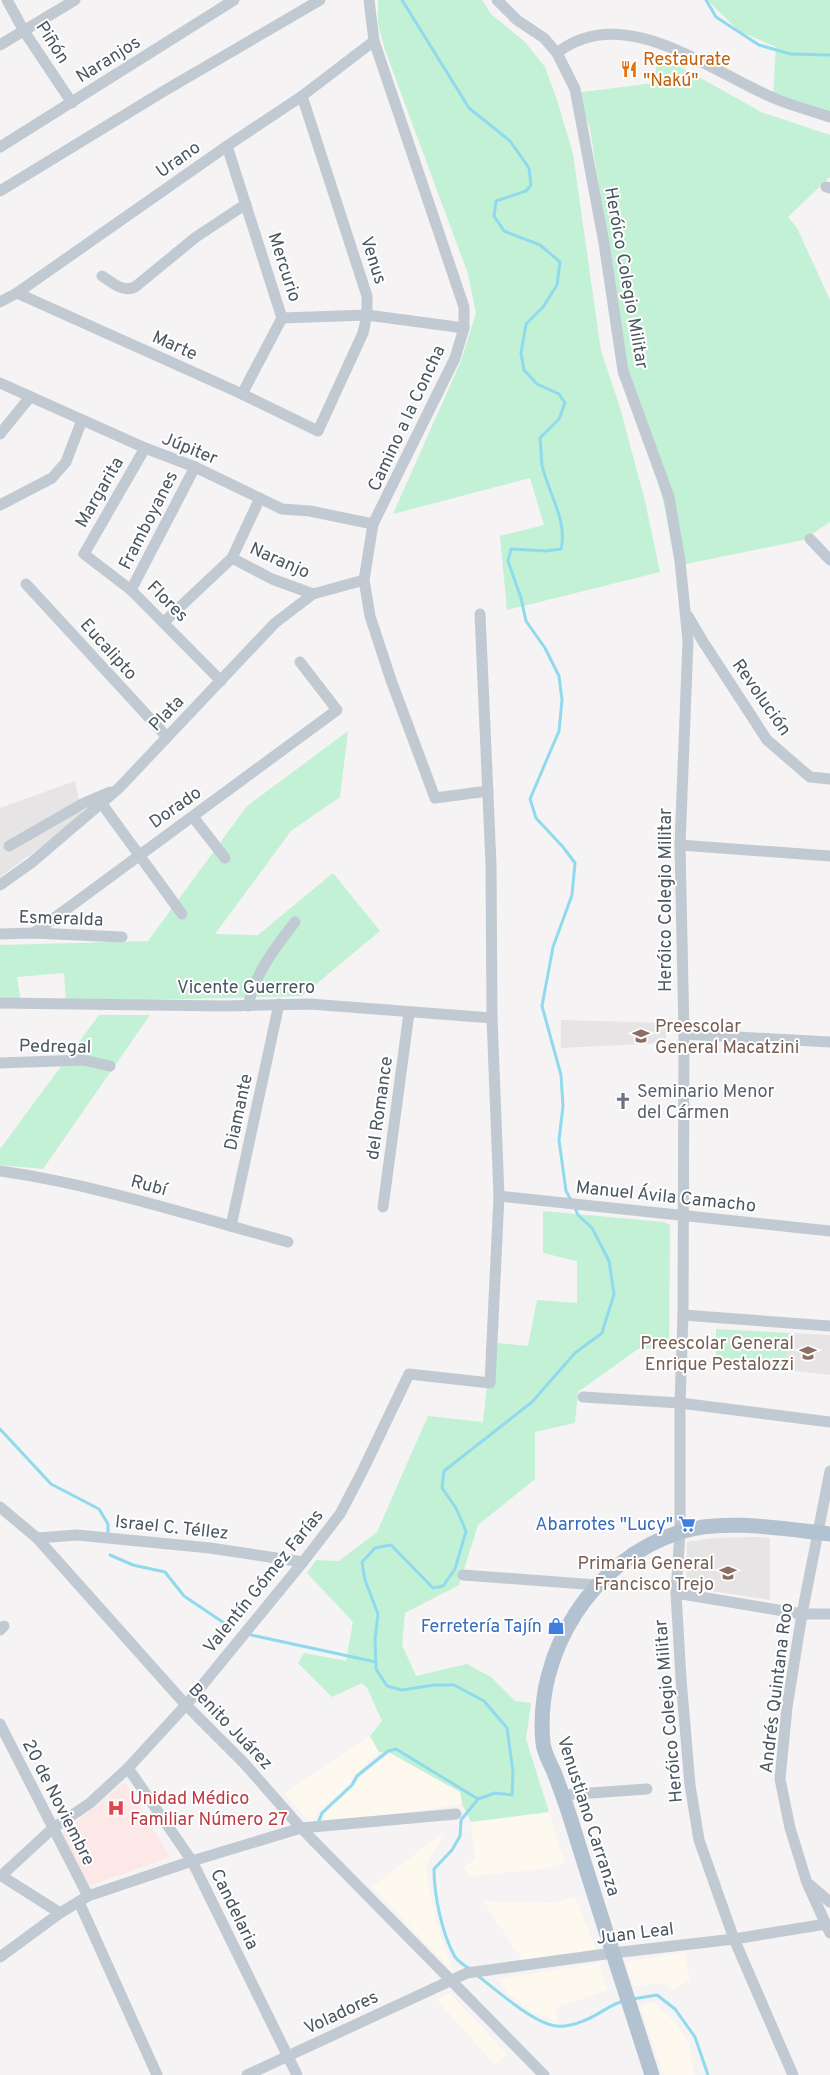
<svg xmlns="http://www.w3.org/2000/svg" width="830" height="2075" font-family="Overpass,sans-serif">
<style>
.commercial{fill:#fdf9ef}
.education{fill:#e6e4e5}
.medical{fill:#fce8e6}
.green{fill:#c3f1d5}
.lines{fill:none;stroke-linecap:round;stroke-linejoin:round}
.stream{stroke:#90daee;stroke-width:3}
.minor{stroke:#c1cad2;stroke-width:11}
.major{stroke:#b3c2d1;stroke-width:15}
.labels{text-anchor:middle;stroke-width:4;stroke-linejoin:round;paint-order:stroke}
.street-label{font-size:18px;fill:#4a5661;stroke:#fff}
.food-label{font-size:18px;fill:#c56008;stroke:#fff;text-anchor:start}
.education-label{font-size:18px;fill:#785e54;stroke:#fff;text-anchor:end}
.worship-label{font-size:18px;fill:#5b616d;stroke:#fff;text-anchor:start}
.shop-label{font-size:18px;fill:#366cbe;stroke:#fff;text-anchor:end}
.health-label{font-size:18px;fill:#be3a42;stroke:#fff;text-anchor:start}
</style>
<rect width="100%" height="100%" fill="#f5f3f3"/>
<g class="commercial">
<polygon points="370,1736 379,1752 354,1776 350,1783 318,1812 312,1824 284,1793"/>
<polygon points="390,1753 461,1793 462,1804 325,1824 325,1813 354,1787 361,1776"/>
<polygon points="549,1812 565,1863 541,1869 470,1876 464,1868 475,1858 471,1822"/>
<polygon points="445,1831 426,1866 429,1889 441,1937 454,1973 372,1887"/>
<polygon points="575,1896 596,1950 523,1961 483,1901 556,1903"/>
<polygon points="685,1952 690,1980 672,1990 663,1983 634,1986 626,1962"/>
<polygon points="599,1963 608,1990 555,2008 558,2022 533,2012 508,1994 499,1979"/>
<polygon points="450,1993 507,2054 495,2065 436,1999"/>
<polygon points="654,2002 671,2018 689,2043 694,2075 664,2075 640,2006"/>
</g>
<g class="education">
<polygon points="75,781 83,816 0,877 0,808"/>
<polygon points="561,1020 666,1023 666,1043 561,1048"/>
<polygon points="788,1333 830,1335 830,1375 785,1370"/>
<polygon points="755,1537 770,1538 770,1600 686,1587 687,1542 714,1538"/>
</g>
<polygon class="medical" points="125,1782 170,1857 86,1887 60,1835"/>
<g class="green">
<polygon points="378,0 482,0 491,14 525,42 545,67 557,100 573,154 601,351 619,404 645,501 660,572 507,610 500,536 544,525 530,478 393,514 461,361 476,313 468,274 385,50 378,24"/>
<polygon points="707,0 830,0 830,119 773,96 776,47 739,31"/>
<polygon points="658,54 761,112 830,135 830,177 788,217 797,228 830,300 830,522 803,540 676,566 664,505 626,367 590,128 575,93 654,83"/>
<polygon points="348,731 340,797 291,831 215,934 258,935 333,873 380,931 302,996 66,1002 64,973 17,977 21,1002 0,1001 0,945 148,941 247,806"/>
<polygon points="99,1015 150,1015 43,1169 0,1165 0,1149"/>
<polygon points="543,1211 663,1222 670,1225 669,1347 638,1349 578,1392 575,1423 535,1432 535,1479 478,1525 459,1585 405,1613 402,1645 416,1676 467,1664 491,1677 515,1701 531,1703 526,1739 549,1812 471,1822 462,1804 460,1792 390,1753 379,1752 370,1736 382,1721 367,1688 362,1683 332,1697 298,1663 304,1653 346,1661 353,1622 307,1573 316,1560 339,1561 377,1532 428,1416 483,1422 486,1393 498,1343 528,1346 537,1300 577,1303 577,1261 543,1253"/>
<polygon points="716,1329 788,1333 785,1370 716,1363"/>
</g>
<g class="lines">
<g class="stream">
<path d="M 402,0 L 469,108 L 510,141 L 529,168 L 531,185 L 526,191 L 496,201 L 494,216 L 504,231 L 540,245 L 560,262 L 557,285 L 543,307 L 526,324 L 521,353 L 524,370 L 537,384 L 559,394 L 565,403 L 559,419 L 540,438 C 541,447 541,456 542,465 C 548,493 568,520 561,549 L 546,551 L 511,549 L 508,561 L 521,598 L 526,621 L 545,648 L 559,676 L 562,700 L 559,731 L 530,799 L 536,818 L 563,847 L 575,863 L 572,895 L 553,947 L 542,1006 L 561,1075 L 563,1106 L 559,1140 L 566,1191 L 571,1200"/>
<polyline points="706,0 716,17 759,45 791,54 830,55"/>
<polyline points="0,1429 51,1484 99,1509 108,1524 108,1533"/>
<polyline points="110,1555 133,1565 165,1572 184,1596 230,1627"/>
<polyline points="251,1635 376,1662"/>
<polyline points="318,1823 322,1813 352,1785 357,1776 388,1751 396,1749 478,1799"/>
<path d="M 470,1969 C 465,1966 459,1962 455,1957 C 442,1934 434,1895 434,1869 L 452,1850 L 460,1836 L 461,1820 L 478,1799 L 495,1793 L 512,1795 L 513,1772 L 507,1728 L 484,1701 L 454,1685 L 434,1685 L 402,1690 L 387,1686 L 376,1669 L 375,1639 L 378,1614 L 365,1580 L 362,1562 L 375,1548 L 391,1545 L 433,1588 L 443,1586 L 455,1569 L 466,1531 L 456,1508 L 442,1488 L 444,1471 L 532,1402 L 575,1353 L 602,1333 L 614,1294 L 609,1261 L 592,1228 L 578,1215 L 575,1208"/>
<path d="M 477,1975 C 495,1989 534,2024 557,2026 C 564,2027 577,2024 583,2021 C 598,2016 610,2004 624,2001"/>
<polyline points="633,1999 657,1995 675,2009 695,2037 708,2075"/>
</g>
<g class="minor">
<polyline points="7,0 24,31 72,103"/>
<polyline points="369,0 374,41 464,307 464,328 455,358 373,524 364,580 370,616 391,680 435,798 488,791"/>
<polyline points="497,0 517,20 544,38 557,53 575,89 604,243 623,371 669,497 680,561 688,641 680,845 684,1034 683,1315 680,1403 680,1532 676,1593 681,1679 690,1785 699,1840 734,1939 793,2075"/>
<polyline points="0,45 75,0"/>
<path d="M 557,53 C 624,0 712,73 776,99 C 793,106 812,111 830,117"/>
<polyline points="227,146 282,318 242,394"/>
<polyline points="0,147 234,0"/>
<polyline points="826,187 830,188"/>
<polyline points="0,191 164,91 320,0"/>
<path d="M 102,276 C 112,282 123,293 135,287 L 196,237 L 246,204"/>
<polyline points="17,293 242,394 318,431 363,333 367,315 367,296 302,96"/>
<polyline points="0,302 17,293 227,146 302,96 374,41"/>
<polyline points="282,318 367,315 464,328"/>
<polyline points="0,383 145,448 195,467 282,509 310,511 373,524"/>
<polyline points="0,434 30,397"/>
<polyline points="145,448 84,554 131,590 221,681"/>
<polyline points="0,505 52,478 66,462 82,420"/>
<polyline points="810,539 830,560"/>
<polyline points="232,558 272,579 313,594"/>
<polyline points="26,584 167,737"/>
<polyline points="131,590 195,467"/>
<polyline points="688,616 702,640 767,740 810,777 830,779"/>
<polyline points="164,622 232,558 260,498"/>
<polyline points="102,804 182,914"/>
<polyline points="193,817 225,858"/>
<polyline points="680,845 830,856"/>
<polyline points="9,846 84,803 110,792"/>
<polyline points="0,885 31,863 119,788 275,623 313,594 364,580"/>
<polyline points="34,933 337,710 300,662"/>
<polyline points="0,934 34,933 122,937"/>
<polyline points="0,1003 225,1006 310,1004 492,1018"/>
<path d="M 248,1006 C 255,973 275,948 295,922"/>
<polyline points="684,1034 830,1042"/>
<polyline points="0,1063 83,1060 110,1066"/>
<path d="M 0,1171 C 98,1185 192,1216 288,1242"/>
<polyline points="499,1196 830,1231"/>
<polyline points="383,1207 409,1013"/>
<polyline points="231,1226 279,1004"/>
<polyline points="683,1315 830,1326"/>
<polyline points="583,1397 680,1403 830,1422"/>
<polyline points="830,1471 802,1614 787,1707 780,1779 790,1828 807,1883 830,1933"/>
<polyline points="0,1507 37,1538 186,1705 244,1763 301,1828 544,2075"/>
<polyline points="37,1538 77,1535 210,1548 303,1562"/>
<polyline points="463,1575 597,1585"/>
<polyline points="676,1593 802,1614 830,1614"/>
<polyline points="0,1630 4,1626"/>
<polyline points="0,1724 88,1896"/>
<polyline points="128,1768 192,1861 297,2075"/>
<polyline points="563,1795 647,1789"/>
<polyline points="0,1875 60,1913"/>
<polyline points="1,1876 52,1829 90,1803 128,1768 186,1705 303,1562 340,1514 361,1474 409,1374 490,1383 499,1196 492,1018 491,864 480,614"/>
<polyline points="810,1885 830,1902"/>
<polyline points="79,1902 157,2075"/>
<polyline points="0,1957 60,1913 88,1896 192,1861 301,1828 456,1814"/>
<polyline points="247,2075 467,1973 613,1953 734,1939 826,1924"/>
</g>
<path class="major" d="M 652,2075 C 625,1990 597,1905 571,1820 C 566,1804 560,1788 554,1772 C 550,1763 544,1753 543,1743 C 534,1653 592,1560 680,1532 C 723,1518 785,1529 830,1534"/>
</g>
<defs>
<g id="restaurant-bare" transform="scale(1.35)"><path d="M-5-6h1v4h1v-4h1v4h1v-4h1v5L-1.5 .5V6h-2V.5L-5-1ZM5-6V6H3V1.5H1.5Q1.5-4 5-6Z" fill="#e8710a" stroke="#fff" stroke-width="2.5" paint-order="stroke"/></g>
<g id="school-bare" transform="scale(1.35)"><path d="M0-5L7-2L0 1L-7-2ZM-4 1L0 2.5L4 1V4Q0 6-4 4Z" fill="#8d6e63" stroke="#fff" stroke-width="2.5" paint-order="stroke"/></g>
<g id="church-bare" transform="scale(1.35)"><path d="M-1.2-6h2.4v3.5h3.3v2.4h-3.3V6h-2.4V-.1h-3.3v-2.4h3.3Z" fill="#6b7280" stroke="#fff" stroke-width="2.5" paint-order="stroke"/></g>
<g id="supermarket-bare" transform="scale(1.35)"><path d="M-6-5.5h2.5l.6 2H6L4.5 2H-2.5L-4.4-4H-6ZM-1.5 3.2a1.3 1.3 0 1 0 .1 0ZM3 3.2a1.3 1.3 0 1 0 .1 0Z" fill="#3f7fe0" stroke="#fff" stroke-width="2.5" paint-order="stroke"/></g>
<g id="shop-bare" transform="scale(1.35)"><path d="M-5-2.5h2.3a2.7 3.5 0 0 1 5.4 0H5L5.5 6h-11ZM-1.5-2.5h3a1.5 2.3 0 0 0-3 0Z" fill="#3f7fe0" stroke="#fff" stroke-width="2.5" paint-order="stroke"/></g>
<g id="hospital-bare" transform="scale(1.35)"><path d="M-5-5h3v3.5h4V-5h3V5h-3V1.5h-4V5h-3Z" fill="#e0444e" stroke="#fff" stroke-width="2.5" paint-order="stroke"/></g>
</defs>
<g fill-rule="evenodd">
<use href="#restaurant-bare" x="629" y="69"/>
<use href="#school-bare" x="641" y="1036"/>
<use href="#church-bare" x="623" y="1101"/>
<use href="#school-bare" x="808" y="1353"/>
<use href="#supermarket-bare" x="687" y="1524"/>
<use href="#school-bare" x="728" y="1573"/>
<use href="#shop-bare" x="556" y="1626"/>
<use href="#hospital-bare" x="116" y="1808"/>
</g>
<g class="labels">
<g class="street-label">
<text transform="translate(53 42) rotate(57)" y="6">Piñón</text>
<text transform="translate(108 59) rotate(-32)" y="6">Naranjos</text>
<text transform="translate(178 159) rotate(-35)" y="6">Urano</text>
<text transform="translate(374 260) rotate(72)" y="6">Venus</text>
<text transform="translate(285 267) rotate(72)" y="6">Mercurio</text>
<text transform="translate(627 278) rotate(80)" y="6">Heróico Colegio Militar</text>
<text transform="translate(175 345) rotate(24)" y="6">Marte</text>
<text transform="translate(406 418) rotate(-65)" y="6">Camino a la Concha</text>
<text transform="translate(190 448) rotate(22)" y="6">Júpiter</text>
<text transform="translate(99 492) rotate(-60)" y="6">Margarita</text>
<text transform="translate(148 520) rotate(-63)" y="6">Framboyanes</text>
<text transform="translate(280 560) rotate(24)" y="6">Naranjo</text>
<text transform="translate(168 601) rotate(45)" y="6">Flores</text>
<text transform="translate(109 649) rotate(48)" y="6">Eucalipto</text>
<text transform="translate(762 697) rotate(55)" y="6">Revolución</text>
<text transform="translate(166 713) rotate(-46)" y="6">Plata</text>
<text transform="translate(175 807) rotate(-35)" y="6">Dorado</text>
<text transform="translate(665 900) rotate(-90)" y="6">Heróico Colegio Militar</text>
<text transform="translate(61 918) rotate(2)" y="6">Esmeralda</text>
<text x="246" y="993">Vicente Guerrero</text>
<text transform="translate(55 1046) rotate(1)" y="6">Pedregal</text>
<text transform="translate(379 1108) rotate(-82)" y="6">del Romance</text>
<text transform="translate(238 1112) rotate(-78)" y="6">Diamante</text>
<text transform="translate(149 1185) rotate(15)" y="6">Rubí</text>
<text transform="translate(666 1196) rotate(6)" y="6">Manuel Ávila Camacho</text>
<text transform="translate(172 1527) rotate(6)" y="6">Israel C. Téllez</text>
<text transform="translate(263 1581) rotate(-51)" y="6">Valentín Gómez Farías</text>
<text transform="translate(776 1688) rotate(-83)" y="6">Andrés Quintana Roo</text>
<text transform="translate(668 1711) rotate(-95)" y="6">Heróico Colegio Militar</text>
<text transform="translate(231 1726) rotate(46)" y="6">Benito Juárez</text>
<text transform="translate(59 1802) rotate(63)" y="6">20 de Noviembre</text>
<text transform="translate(589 1816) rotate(72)" y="6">Venustiano Carranza</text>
<text transform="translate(235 1909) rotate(64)" y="6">Candelaria</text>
<text transform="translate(635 1933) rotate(-7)" y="6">Juan Leal</text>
<text transform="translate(341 2012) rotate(-25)" y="6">Voladores</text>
</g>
<g class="food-label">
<text x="643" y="65">Restaurate<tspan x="643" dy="21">"Nakú"</tspan></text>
</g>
<g class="education-label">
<text x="655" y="1032" text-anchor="start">Preescolar<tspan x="655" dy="21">General Macatzini</tspan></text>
<text x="794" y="1349">Preescolar General<tspan x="794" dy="21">Enrique Pestalozzi</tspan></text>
<text x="714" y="1569">Primaria General<tspan x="714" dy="21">Francisco Trejo</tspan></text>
</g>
<g class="worship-label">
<text x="637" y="1097">Seminario Menor<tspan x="637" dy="21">del Cármen</tspan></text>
</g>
<g class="shop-label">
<text x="673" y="1530">Abarrotes "Lucy"</text>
<text x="542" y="1632">Ferretería Tajín</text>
</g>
<g class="health-label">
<text x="130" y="1804">Unidad Médico<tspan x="130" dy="21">Familiar Número 27</tspan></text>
</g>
</g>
</svg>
